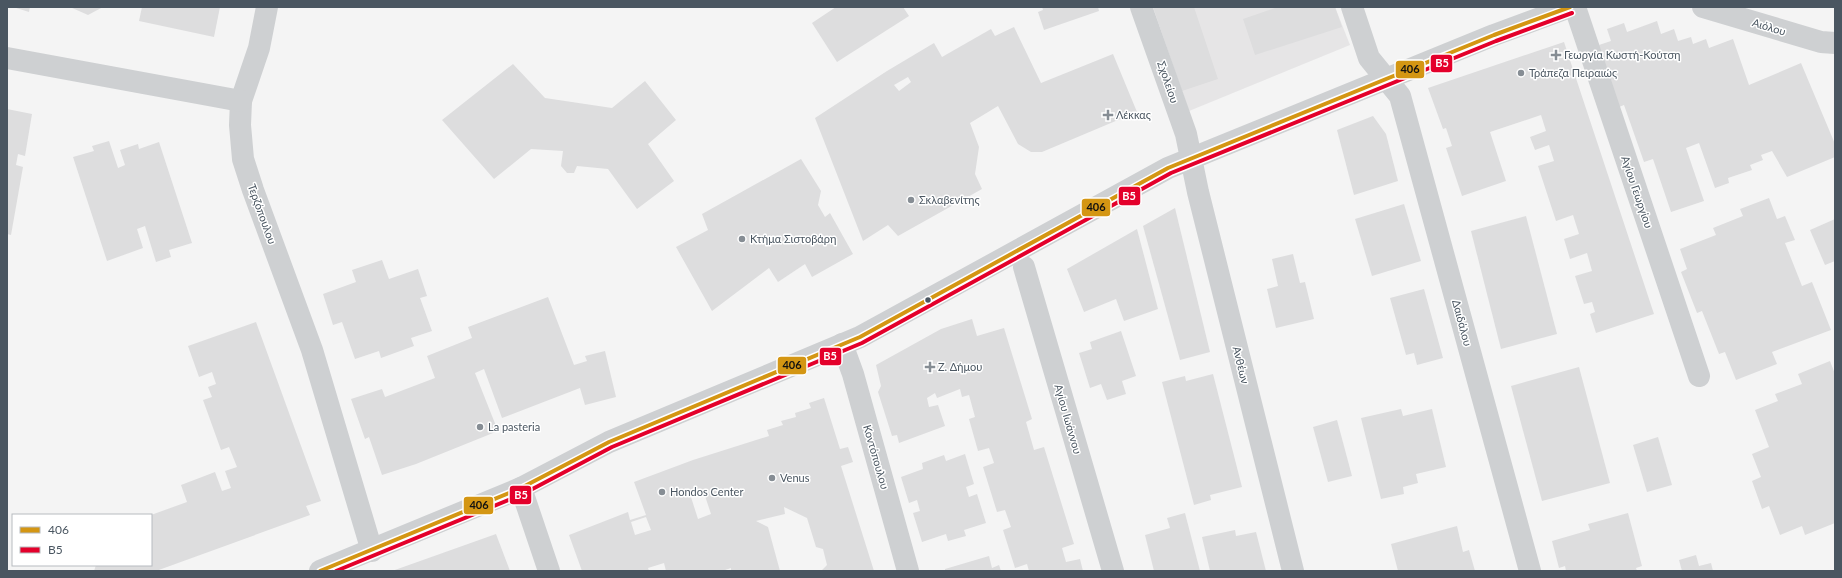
<svg xmlns="http://www.w3.org/2000/svg" width="1842" height="578" font-family="Lato,sans-serif">
<style>
.education{fill:#e6e5e6}
.building{fill:#ddddde;fill-rule:evenodd}
.lines{fill:none;stroke-linecap:round;stroke-linejoin:round}
.minor{stroke:#ced0d2;stroke-width:22}
.bus-1-casing{stroke:#fff;stroke-width:7}
.bus-2-casing{stroke:#fff;stroke-width:7}
.bus-1{stroke:#d49613;stroke-width:4}
.bus-2{stroke:#e4002b;stroke-width:4}
.poi-dot{fill:#868d94;stroke:#fff;stroke-width:1.5}
.bus-dot{fill:#4a5661;stroke:#fff;stroke-width:1.5}
.labels{text-anchor:middle;stroke-width:3;stroke-linejoin:round;paint-order:stroke}
.street-label{font-size:11px;fill:#4a5661;stroke:#fff}
.poi-label{font-size:11px;fill:#4a5661;stroke:#fff;text-anchor:start}
.line-badge{stroke:#fff;stroke-width:1.5}
.badge-label{font-size:11px;text-anchor:middle;font-weight:bold;fill:#fff}
.pale-badge-label{font-size:11px;text-anchor:middle;font-weight:bold;fill:#111}
</style>
<rect width="100%" height="100%" fill="#f4f4f4"/>
<polygon class="education" points="1153,7 1335,7 1350,45 1189,111"/>
<g class="building">
<polygon points="13,7 30,7 29,12"/>
<polygon points="70,7 103,7 88,15"/>
<polygon points="142,7 220,7 214,37 139,21"/>
<polygon points="836,7 903,7 909,16 837,62 812,23"/>
<polygon points="1042,7 1098,7 1099,11 1044,30 1038,12 1043,10"/>
<polygon points="1153,7 1194,7 1218,79 1182,91"/>
<polygon points="1278,7 1335,7 1342,27 1255,55 1243,19"/>
<polygon points="1657,21 1661,34 1674,29 1678,41 1691,37 1693,44 1706,39 1709,48 1733,39 1749,85 1801,63 1835,144 1835,157 1787,177 1772,151 1761,155 1763,160 1750,165 1752,170 1728,178 1729,183 1715,188 1699,143 1686,148 1704,201 1671,212 1653,159 1644,162 1624,105 1619,107 1599,45 1611,41 1607,29 1624,23 1627,32"/>
<path d="M 1014,27 L 1041,83 L 1113,54 L 1137,112 L 1042,152 L 1031,152 L 1018,144 L 998,106 L 970,123 L 979,147 L 975,174 L 982,189 L 898,236 L 888,225 L 863,241 L 815,118 L 887,71 L 934,43 L 942,57 L 991,29 L 995,36 ZM 908,77 L 911,82 L 899,91 L 894,85 Z"/>
<polygon points="1564,42 1654,314 1596,333 1590,314 1595,312 1592,302 1584,304 1575,276 1592,271 1587,253 1570,259 1564,239 1579,234 1573,215 1556,221 1538,166 1554,161 1549,145 1535,150 1530,137 1546,131 1541,115 1490,132 1506,181 1462,196 1446,148 1452,146 1446,128 1443,129 1428,88"/>
<polygon points="513,64 545,98 612,108 645,81 676,120 648,144 674,181 637,209 608,169 577,166 574,173 567,173 561,166 563,151 531,149 494,179 442,120"/>
<polygon points="7,109 32,114 25,156 18,154 16,165 23,167 11,235 7,234"/>
<polygon points="1373,116 1386,134 1398,181 1354,195 1337,130"/>
<polygon points="109,141 118,168 125,165 120,150 138,144 139,149 159,142 192,243 169,250 171,257 156,262 145,226 137,229 143,248 107,261 73,157 94,151 92,146"/>
<polygon points="801,159 821,191 818,205 825,217 830,213 853,254 812,277 805,264 778,282 769,268 712,311 676,247 708,230 702,214"/>
<polygon points="1769,198 1777,219 1785,216 1795,240 1785,243 1802,286 1812,282 1831,330 1772,352 1777,364 1736,380 1725,352 1719,354 1702,311 1697,313 1681,272 1687,269 1680,249 1716,235 1713,228 1743,216 1740,209"/>
<polygon points="1404,204 1421,261 1372,276 1355,219"/>
<polygon points="1175,208 1210,352 1180,360 1143,226"/>
<polygon points="1526,216 1557,334 1501,349 1471,231"/>
<polygon points="1835,219 1835,261 1825,265 1810,230"/>
<polygon points="1137,229 1158,309 1124,321 1116,299 1084,312 1067,269"/>
<polygon points="1293,254 1300,283 1305,282 1314,319 1276,328 1267,289 1278,286 1272,259"/>
<polygon points="382,260 389,279 418,269 427,296 420,298 432,331 411,338 414,346 381,358 379,351 355,359 342,322 333,325 323,294 356,282 352,270"/>
<polygon points="1424,289 1443,358 1417,365 1414,353 1406,355 1390,298"/>
<polygon points="548,297 574,365 587,361 585,356 605,351 616,397 585,405 580,388 502,418 484,369 475,373 498,431 416,464 382,475 369,437 365,439 351,399 382,389 385,397 435,378 427,356 472,338 468,327"/>
<polygon points="972,319 977,336 1004,328 1032,419 1026,422 1034,450 1044,447 1074,544 1062,548 1066,562 1080,559 1083,571 1029,571 1027,564 1015,568 1003,530 1011,527 1005,510 997,512 983,467 994,463 989,448 978,451 969,419 975,417 969,395 962,397 960,389 937,398 935,393 927,398 929,407 938,405 945,426 899,443 897,435 892,436 878,392 881,386 876,365 941,329"/>
<polygon points="256,322 321,501 306,506 310,515 156,571 94,571 96,565 151,565 151,515 187,502 181,485 215,472 222,491 231,488 225,471 237,467 229,447 221,450 203,400 212,397 208,387 216,384 212,372 199,377 188,346"/>
<polygon points="1121,331 1136,376 1122,381 1126,394 1107,400 1101,384 1090,388 1079,353 1092,349 1090,342"/>
<polygon points="1830,361 1835,374 1835,523 1805,535 1802,526 1780,535 1769,506 1762,509 1752,481 1761,477 1752,454 1769,447 1755,410 1778,401 1775,394 1802,384 1798,374"/>
<polygon points="1579,367 1610,483 1542,501 1511,386"/>
<polygon points="1213,374 1242,487 1210,495 1211,500 1194,505 1162,382 1185,376 1186,381"/>
<path d="M 824,398 L 840,449 L 848,447 L 853,462 L 841,466 L 874,571 L 821,571 L 827,565 L 823,549 L 816,547 L 807,518 L 784,507 L 785,514 L 756,521 L 768,527 L 780,571 L 731,571 L 731,568 L 722,571 L 666,571 L 664,563 L 648,568 L 649,571 L 582,571 L 569,535 L 628,512 L 630,520 L 646,515 L 634,482 L 693,460 L 769,436 L 767,430 L 783,425 L 781,421 L 796,417 L 795,413 L 811,408 L 809,403 ZM 703,490 L 711,514 L 698,519 L 690,494 ZM 646,517 L 651,530 L 635,535 L 631,522 Z"/>
<polygon points="1401,409 1403,416 1432,409 1446,467 1416,474 1418,483 1403,487 1404,494 1381,499 1361,418"/>
<polygon points="1337,420 1352,476 1328,482 1313,427"/>
<polygon points="1658,437 1672,485 1647,492 1633,445"/>
<polygon points="965,454 974,484 966,487 969,497 977,494 986,523 964,530 966,536 948,541 946,534 922,542 913,513 920,511 917,500 909,503 901,477 923,469 922,463 944,455 946,461"/>
<polygon points="1185,513 1200,571 1154,571 1145,535 1170,528 1167,518"/>
<polygon points="1628,513 1642,566 1636,568 1637,571 1566,571 1565,566 1559,568 1552,541 1590,530 1588,524"/>
<polygon points="1457,526 1463,552 1469,550 1475,571 1398,571 1391,544"/>
<polygon points="1235,530 1236,536 1256,532 1266,571 1210,571 1202,537"/>
<polygon points="496,534 510,571 392,571"/>
<polygon points="1696,555 1699,566 1711,563 1713,571 1682,571 1679,560"/>
<polygon points="989,556 992,568 999,565 1001,571 945,571 945,569"/>
</g>
<g class="lines">
<g class="minor">
<polyline points="267,7 259,48 241,101 240,125 243,159 253,190 312,350 372,551"/>
<polyline points="1141,7 1186,134 1198,192 1293,571"/>
<polyline points="1352,7 1369,58 1400,96 1530,571"/>
<polyline points="1575,7 1699,376"/>
<polyline points="1703,7 1821,42 1835,43"/>
<polyline points="7,58 241,101"/>
<polyline points="1024,267 1113,571"/>
<polyline points="842,344 853,374 908,571"/>
<polyline points="521,488 549,571"/>
<polyline points="320,571 521,488 609,442 860,337 1168,168 1494,35 1570,7"/>
</g>
<g class="bus-1-casing">
<polyline id="bus-1" points="320,571 521,488 609,442 860,337 1168,168 1494,35 1570,7"/>
</g>
<g class="bus-2-casing">
<polyline id="bus-2" points="336,571 523,494 612,447 862,343 1171,173 1496,41 1572,13"/>
</g>
<use href="#bus-1" class="bus-1"/>
<use href="#bus-2" class="bus-2"/>
</g>
<g class="poi-dot">
<path d="M1554 49h4v4h4v4h-4v4h-4v-4h-4v-4h4z"/>
<circle cx="1521" cy="73" r="4"/>
<path d="M1106 109h4v4h4v4h-4v4h-4v-4h-4v-4h4z"/>
<circle cx="911" cy="200" r="4"/>
<circle cx="742" cy="239" r="4"/>
<path d="M928 361h4v4h4v4h-4v4h-4v-4h-4v-4h4z"/>
<circle cx="480" cy="427" r="4"/>
<circle cx="772" cy="478" r="4"/>
<circle cx="662" cy="492" r="4"/>
</g>
<circle class="bus-dot" cx="928" cy="300" r="3.5"/>
<g class="labels">
<g class="street-label">
<text transform="translate(1769 27) rotate(17)" y="4">Αιόλου</text>
<text transform="translate(1168 82) rotate(71)" y="4">Σχολείου</text>
<text transform="translate(1637 192) rotate(71)" y="4">Αγίου Γεωργίου</text>
<text transform="translate(262 214) rotate(70)" y="4">Τερζόπουλου</text>
<text transform="translate(1462 323) rotate(75)" y="4">Δαιδάλου</text>
<text transform="translate(1241 365) rotate(76)" y="4">Ανθέων</text>
<text transform="translate(1068 419) rotate(74)" y="4">Αγίου Ιωάννου</text>
<text transform="translate(876 457) rotate(74)" y="4">Κοντόπουλου</text>
</g>
<g class="poi-label">
<text x="1564" y="59">Γεωργία Κωστή-Κούτση</text>
<text x="1529" y="77">Τράπεζα Πειραιώς</text>
<text x="1116" y="119">Λέκκας</text>
<text x="919" y="204">Σκλαβενίτης</text>
<text x="750" y="243">Κτήμα Σιστοβάρη</text>
<text x="938" y="371">Ζ. Δήμου</text>
<text x="488" y="431">La pasteria</text>
<text x="780" y="482">Venus</text>
<text x="670" y="496">Hondos Center</text>
</g>
</g>
<g class="line-badge">
<rect x="1430" y="54" width="23" height="19" rx="4" fill="#e4002b"/>
<rect x="1395" y="60" width="30" height="19" rx="4" fill="#d49613"/>
<rect x="1118" y="186" width="23" height="20" rx="4" fill="#e4002b"/>
<rect x="1081" y="198" width="30" height="19" rx="4" fill="#d49613"/>
<rect x="819" y="347" width="23" height="19" rx="4" fill="#e4002b"/>
<rect x="777" y="356" width="30" height="19" rx="4" fill="#d49613"/>
<rect x="509" y="485" width="23" height="20" rx="4" fill="#e4002b"/>
<rect x="463" y="496" width="31" height="19" rx="4" fill="#d49613"/>
</g>
<g class="badge-label">
<text x="1442" y="67">Β5</text>
<text x="1129" y="200">Β5</text>
<text x="830" y="360">Β5</text>
<text x="521" y="499">Β5</text>
</g>
<g class="pale-badge-label">
<text x="1410" y="73">406</text>
<text x="1096" y="211">406</text>
<text x="792" y="369">406</text>
<text x="479" y="509">406</text>
</g>
<rect width="1842" height="578" fill="none" stroke="#4a5661" stroke-width="16"/>
<rect x="12" y="514" width="140" height="52" fill="#ffffff" stroke="#b7bbc0"/>
<rect x="20" y="527" width="20" height="6" fill="#d49613" stroke="#b7bbc0"/>
<text x="48" y="534" font-size="12" fill="#4a5661">406</text>
<rect x="20" y="547" width="20" height="6" fill="#e4002b" stroke="#b7bbc0"/>
<text x="48" y="554" font-size="12" fill="#4a5661">Β5</text>
</svg>
